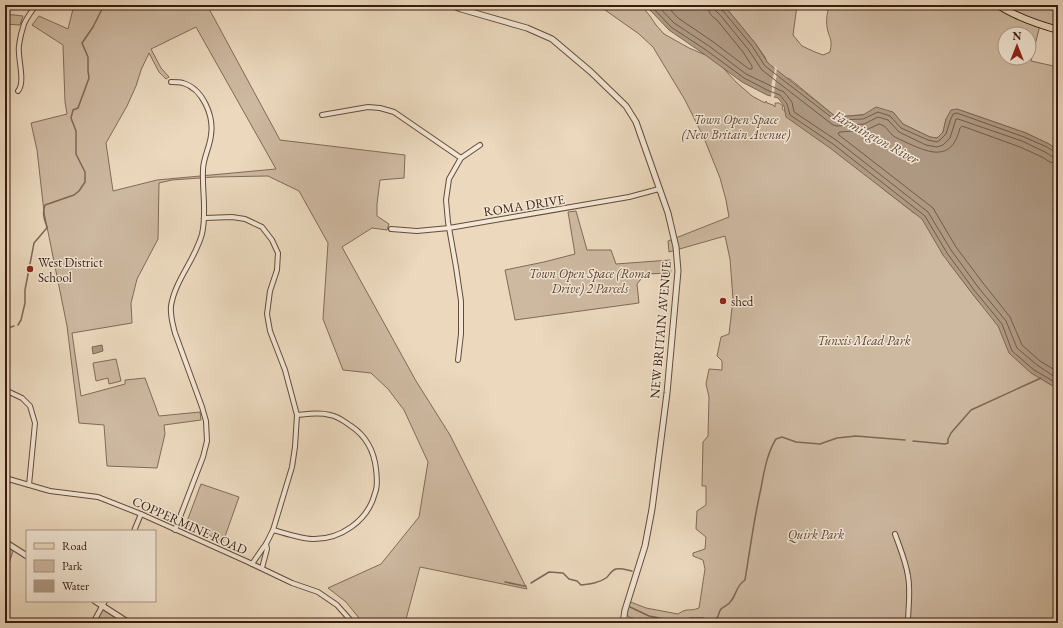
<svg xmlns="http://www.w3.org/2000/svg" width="1063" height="628" font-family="'EB Garamond',serif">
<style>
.green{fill:#cdb8a0;stroke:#826a58;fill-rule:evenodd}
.water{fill:#ae9882;stroke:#7f6654}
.pier{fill:#ebd8bd}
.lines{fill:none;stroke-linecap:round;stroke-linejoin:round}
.shore{stroke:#735a49;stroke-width:1}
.stream{stroke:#7f6654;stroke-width:1.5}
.minor-casing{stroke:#654b3b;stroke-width:6}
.tertiary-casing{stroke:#654b3b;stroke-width:7}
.primary-casing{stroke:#381c10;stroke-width:8}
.minor{stroke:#f2e6d4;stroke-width:4}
.tertiary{stroke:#f2e6d4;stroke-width:5}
.primary{stroke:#ebd8bd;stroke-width:6}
.poi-dot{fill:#8f2418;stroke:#f2e6d4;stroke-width:1.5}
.labels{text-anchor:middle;stroke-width:3;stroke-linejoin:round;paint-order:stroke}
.park-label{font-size:13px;font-style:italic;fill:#5d4334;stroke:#f2e6d4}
.street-label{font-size:13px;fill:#381c10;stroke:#f2e6d4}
.poi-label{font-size:13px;fill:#381c10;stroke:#f2e6d4;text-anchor:start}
.water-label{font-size:14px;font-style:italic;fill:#614738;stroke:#f2e6d4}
</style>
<rect width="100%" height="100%" fill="#ebd8bd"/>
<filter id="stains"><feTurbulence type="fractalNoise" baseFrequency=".005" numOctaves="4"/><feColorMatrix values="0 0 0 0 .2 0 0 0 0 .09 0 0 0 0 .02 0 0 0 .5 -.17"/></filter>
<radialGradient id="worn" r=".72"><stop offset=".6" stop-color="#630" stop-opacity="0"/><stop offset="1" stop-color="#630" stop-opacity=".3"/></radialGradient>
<g class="green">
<path d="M 74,5 L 207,5 L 280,140 L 405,155 L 404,178 L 380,180 L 377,204 L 377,216 L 389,224 L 387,230 L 372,228 L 342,247 L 416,381 L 450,435 L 527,589 L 420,567 L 405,623 L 363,623 L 346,602 L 328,588 L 381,564 L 419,517 L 428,462 L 404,410 L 388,389 L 371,373 L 343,370 L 323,319 L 328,243 L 299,191 L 268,176 L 214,177 L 172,180 L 159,183 L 158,239 L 137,279 L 131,303 L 132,323 L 72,333 L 81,396 L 125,384 L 125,380 L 145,378 L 159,416 L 200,412 L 201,420 L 164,425 L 165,434 L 157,468 L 107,466 L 104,425 L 79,423 L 67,326 L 44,212 L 37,150 L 31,123 L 67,114 L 65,102 L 63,45 L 32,25 L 39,16 L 68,29 ZM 196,27 L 276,169 L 157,180 L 113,191 L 106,143 L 127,106 L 136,86 L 141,70 L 149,53 L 159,72 L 166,79 L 169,77 L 161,68 L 151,49 Z"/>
<path d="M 598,5 L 641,5 L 650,16 L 656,25 L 664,34 L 689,48 L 715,59 L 736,82 L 752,96 L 765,103 L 766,101 L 767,103 L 773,105 L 775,107 L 775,103 L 779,103 L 783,106 L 782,109 L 825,140 L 887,192 L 914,213 L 923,215 L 950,264 L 979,302 L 986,308 L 1040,378 L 1058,389 L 1058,623 L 651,623 L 629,617 L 625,612 L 628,601 L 646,608 L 678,614 C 688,607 689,612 699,608 L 705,569 L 703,560 L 693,556 L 693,553 L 705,549 L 706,537 L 696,529 L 697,511 L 706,505 L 706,486 L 702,486 L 703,442 L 708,436 L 709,397 L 706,384 L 709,369 L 722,370 L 722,361 L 717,356 L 721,337 L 729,334 L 733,299 L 730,259 L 725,236 L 669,252 L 668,241 L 729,217 L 726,200 L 720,178 L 704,138 L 685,100 L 653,47 L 639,34 Z"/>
<path d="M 721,5 L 797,5 L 793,35 L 802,46 L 815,52 L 823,55 L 830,52 C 833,38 829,39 827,27 C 826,20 827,11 830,5 L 1028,5 L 1035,9 L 1058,5 L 1058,30 L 1040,25 L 1031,61 L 1058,67 L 1058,150 L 1049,144 L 1026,133 L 957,109 L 946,119 L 943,132 L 937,138 L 930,137 L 903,124 L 893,112 L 836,117 L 790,79 L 772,74 L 765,57 L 755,43 L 727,9 ZM 1005,34 L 1029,34 L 1029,58 L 1005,58 Z"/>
<polygon points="5,14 23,16 20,25 5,24"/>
<polygon points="576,211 587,250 611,250 616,264 670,260 671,273 645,274 637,284 639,303 515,320 505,270 544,262 575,254 568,212"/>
<polygon points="116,359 121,381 109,384 108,378 96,381 93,363"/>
<polygon points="201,484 239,497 223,542 186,524"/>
<polygon points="5,542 14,548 5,576"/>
<polygon points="103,606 129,623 109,623 96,617"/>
</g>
<g class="water">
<polygon points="642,5 721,5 727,9 755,43 768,63 836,117 863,115 876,107 893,112 903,124 930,137 937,138 943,132 946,119 951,110 957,109 1026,133 1049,144 1058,150 1058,389 1031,373 1009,353 998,326 971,292 943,255 922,219 830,148 786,117 784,106 778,98 767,95 742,82 704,54 669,30 651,11"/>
<polygon points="102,345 103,351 93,354 92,347"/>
</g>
<polygon class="pier" points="774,66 777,68 776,75 777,76 776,78 774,93 775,94 773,99 771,98 772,86 771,86 775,69"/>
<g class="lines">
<g class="shore">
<polyline points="649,5 654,9 671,27 706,50 744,78 769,91 780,95 787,104 790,115 833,144 925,216 947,253 974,290 1002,324 1012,351 1034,370 1058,384"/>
<polyline points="657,5 674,23 709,46 746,74 771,86 784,92 792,102 794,112 836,140 928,212 951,250 978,287 1006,321 1017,348 1037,365 1058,379"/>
<path d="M 666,5 L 678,18 L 712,41 L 749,69 L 752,69 L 752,66 L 743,52 L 717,20 C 711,16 708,12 708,5"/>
<polyline points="714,5 716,11 721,16 748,49 762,70 833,125 837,126 864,124 878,117 888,120 899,132 926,145 937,147 943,145 950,138 956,119 958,119 1022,141 1045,152 1053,157 1058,158"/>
<polyline points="719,5 720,9 724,12 752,46 765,66 835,120 863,119 878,112 890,116 901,128 928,140 937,142 940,140 946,134 950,121 953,114 957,113 1024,137 1047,147 1055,152 1058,153"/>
<path d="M 1058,164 L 1050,162 L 1042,157 L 1020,147 L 962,126 L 960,128 C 953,157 936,156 912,145 C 907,143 901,140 895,137 C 888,133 888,126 879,124 L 866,130 L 840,132 L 838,133 L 839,135 L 933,208 L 956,247 L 983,283 L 1010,317 L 1022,345 L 1040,361 L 1058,372"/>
</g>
<g class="stream">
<path d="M 18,325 L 21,320 L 25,303 L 25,290 L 34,243 L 46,229 L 47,227 C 44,219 42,213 45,205 L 74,195 L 79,191 L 85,182 L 85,172 L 76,154 L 76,131 L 71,118 L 73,110 L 78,108 L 89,78 L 88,71 L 88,57 L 82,43 L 93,27 L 103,7 L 106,5"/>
<polyline points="5,329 14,326"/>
<polyline points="913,441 945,444 948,443 948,439 951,433 971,410 1041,378"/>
<polyline points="505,582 524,586 526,586"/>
<path d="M 531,583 L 549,572 L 563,573 L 569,579 L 577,581 L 581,585 C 590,584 599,583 606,578 C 610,575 611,570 616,569 C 621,568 627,570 632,571"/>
<polyline points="630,607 649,616 675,621 691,618 703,618"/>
<path d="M 708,619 C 721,621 716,616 721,609 C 724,606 729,605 731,601 C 737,594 735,587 745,580 C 750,549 754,519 761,488 C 764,472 767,453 776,439 L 782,437 L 796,442 L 820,444 L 837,438 L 856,436 L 905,440"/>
</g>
<g class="minor-casing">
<g id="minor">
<path d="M 171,82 C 174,82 179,82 183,83 C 203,89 214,116 211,135 C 210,147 203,158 203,170 C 202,192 207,213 202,234 C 195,260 175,280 171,306 C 170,316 173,325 175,333 L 202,407 L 206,421 L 207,441 L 203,457 L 175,530"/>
<path d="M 18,91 C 26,82 17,57 19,45 C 20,38 22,30 24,24 C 27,17 32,11 36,5"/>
<polyline points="322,115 368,107 380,108 394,112 461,158"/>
<polyline points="205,218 232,217 245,219 262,227 272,240 278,253 277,270 270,291 267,314 270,331 285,370 297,415 295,447 292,467 273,530 266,544 263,548 252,564"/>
<polyline points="391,229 417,231 449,228 629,197 659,189"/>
<polyline points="458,360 461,334 461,301 456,267 448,222 446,200 449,179 461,158 480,145"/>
<polyline points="5,390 22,398 30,406 35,423 29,485"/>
<polyline points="5,478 50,491 98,497 141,514 248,562 292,583 318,592 337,605 353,623"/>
<path d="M 273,530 C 284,533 302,539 312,539 C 340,540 368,521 375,493 C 378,486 377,477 376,469 C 374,451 366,436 351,426 C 345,422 338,416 330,415 C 319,412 308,414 297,415"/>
<polyline points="134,531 141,514"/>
<path d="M 895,534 C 900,548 906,562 908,576 C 911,591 908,608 908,623"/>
<polyline points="262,568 267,549 266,544"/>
<polyline points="93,623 105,601"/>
</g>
</g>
<g class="tertiary-casing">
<g id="tertiary">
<polyline points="451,5 461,9 527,28 552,39 591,72 626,106 636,122 668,213 676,247 678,271 667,393 652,509 645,546 625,610 623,623"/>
<polyline points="5,542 27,556"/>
<polyline points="95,601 129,623"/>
</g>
</g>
<g class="primary-casing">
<path id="primary" d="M 998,5 C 1016,17 1037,24 1058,30"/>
</g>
<use href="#minor" class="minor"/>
<use href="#tertiary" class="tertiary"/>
<use href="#primary" class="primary"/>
</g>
<g class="poi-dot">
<circle cx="30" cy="269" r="4"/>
<circle cx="723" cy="301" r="4"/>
</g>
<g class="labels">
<g class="park-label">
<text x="736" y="124">Town Open Space<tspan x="736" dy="15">(New Britain Avenue)</tspan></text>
<text x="590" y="278">Town Open Space (Roma<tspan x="590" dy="15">Drive) 2 Parcels</tspan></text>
<text x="864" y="345">Tunxis Mead Park</text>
<text x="816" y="539">Quirk Park</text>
</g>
<g class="street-label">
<text transform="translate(524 205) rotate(-9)" y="5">ROMA DRIVE</text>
<text transform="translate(660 330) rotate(-85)" y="5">NEW BRITAIN AVENUE</text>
<text transform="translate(190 525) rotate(24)" y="5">COPPERMINE ROAD</text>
</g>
<g class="poi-label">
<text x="38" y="267">West District<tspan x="38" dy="15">School</tspan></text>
<text x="731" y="306">shed</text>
</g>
<g class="water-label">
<text transform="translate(876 137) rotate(29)" y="5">Farmington River</text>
</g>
</g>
<rect width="1063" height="628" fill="none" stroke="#ebd8bd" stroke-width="20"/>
<rect x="6" y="6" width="1051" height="616" fill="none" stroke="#381c10" stroke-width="2"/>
<rect x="10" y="10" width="1043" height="608" fill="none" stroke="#381c10"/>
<rect x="26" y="530" width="130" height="72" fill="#f2e6d4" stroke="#a89586"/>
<rect x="34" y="543" width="20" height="6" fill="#ebd8bd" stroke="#a89586"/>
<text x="62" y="550" font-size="12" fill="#381c10">Road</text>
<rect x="34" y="560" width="20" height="12" fill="#cdb8a0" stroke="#a89586"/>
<text x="62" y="570" font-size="12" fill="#381c10">Park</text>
<rect x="34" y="580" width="20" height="12" fill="#ae9882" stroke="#a89586"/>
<text x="62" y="590" font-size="12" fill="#381c10">Water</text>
<g transform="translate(1017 46)"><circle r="19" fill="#f2e6d4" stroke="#a89586"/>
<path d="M0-3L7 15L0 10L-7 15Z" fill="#8f2418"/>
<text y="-6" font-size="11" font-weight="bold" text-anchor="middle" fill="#381c10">N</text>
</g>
<rect width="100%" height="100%" filter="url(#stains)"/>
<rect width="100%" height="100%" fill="url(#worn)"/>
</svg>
